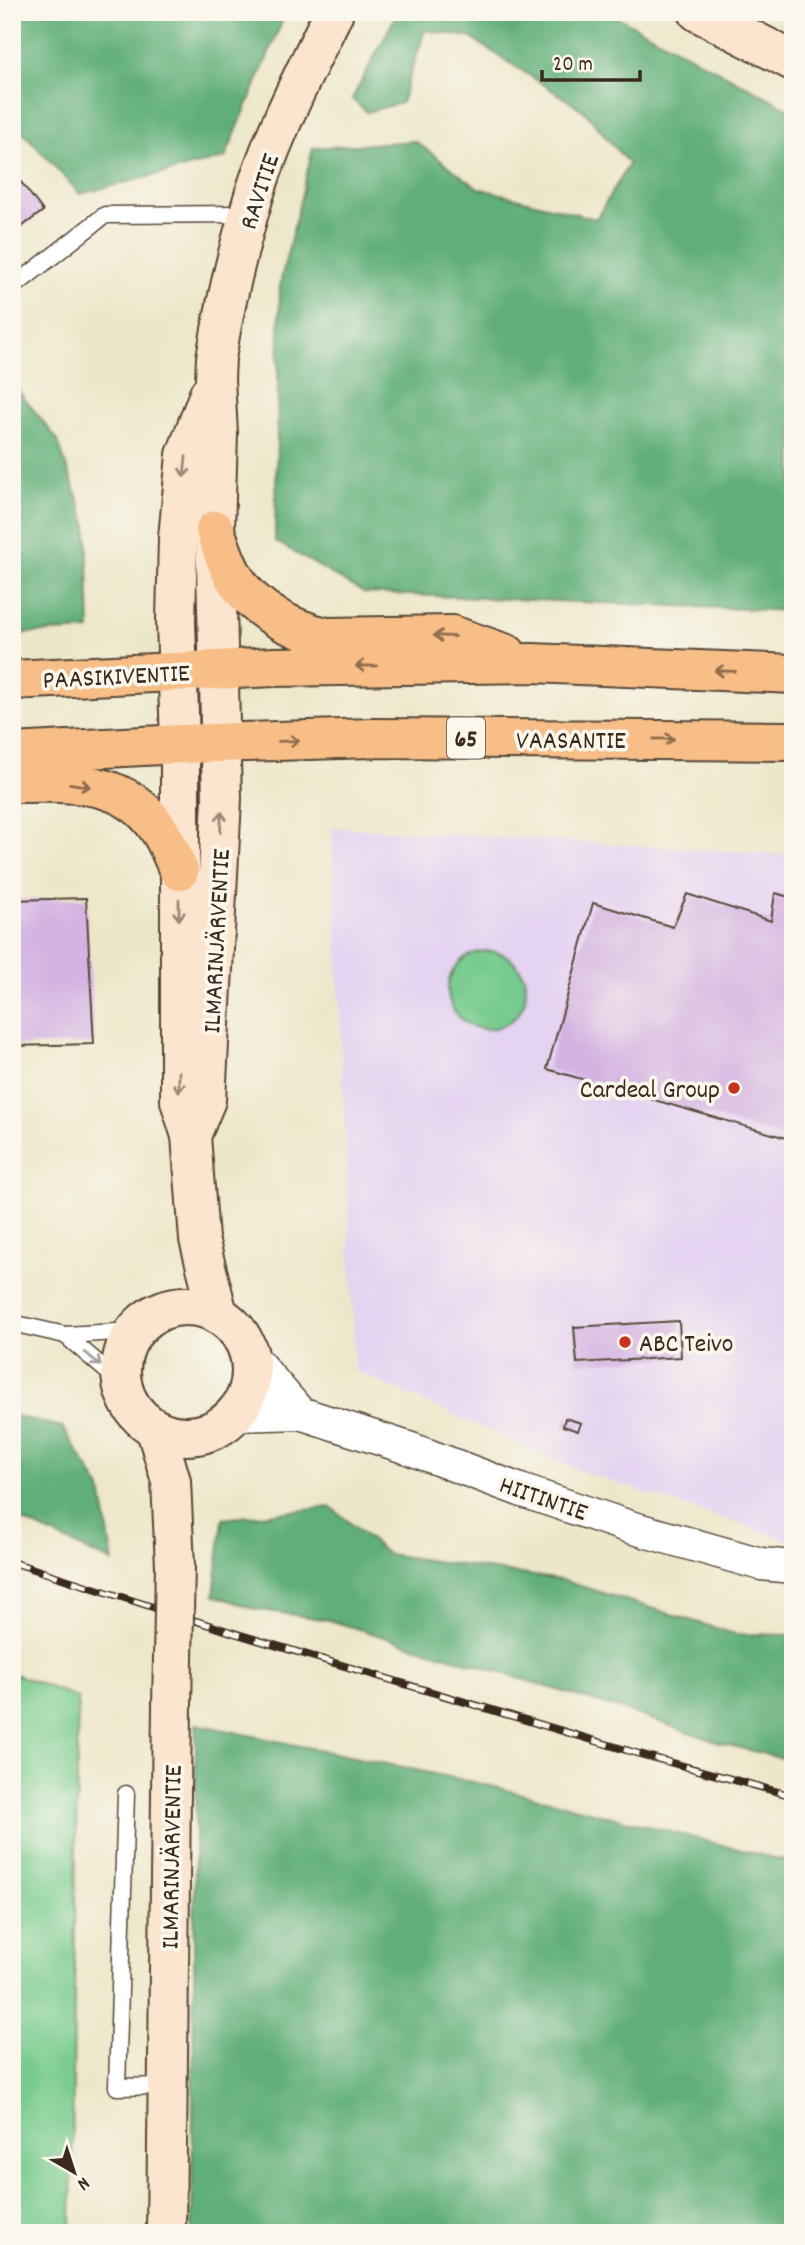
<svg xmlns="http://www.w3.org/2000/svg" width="805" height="2245" font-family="Dekko,sans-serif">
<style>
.built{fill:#e4d3f1}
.green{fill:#77cb8e;stroke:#597a56;stroke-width:2}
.forest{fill:#61af79;stroke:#4e6c4c;stroke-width:2}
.building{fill:#d4b3e2}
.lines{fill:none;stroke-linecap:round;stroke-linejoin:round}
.lane-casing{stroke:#564638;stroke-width:19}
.street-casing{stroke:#564638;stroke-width:35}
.secondary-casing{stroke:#564638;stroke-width:42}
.highway-casing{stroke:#564638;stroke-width:42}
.lane{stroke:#fff;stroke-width:16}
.street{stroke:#fff;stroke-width:32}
.secondary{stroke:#fce5cf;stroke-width:38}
.highway{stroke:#f7be87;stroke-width:38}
.rail-casing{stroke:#3b2a1e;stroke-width:8}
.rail{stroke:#fbf7ec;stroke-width:5;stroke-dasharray:16;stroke-linecap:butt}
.secondary-bridge-casing{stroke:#564638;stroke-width:42;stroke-linecap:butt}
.secondary-bridge{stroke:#fce5cf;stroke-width:38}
.oneway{stroke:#9c8876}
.oneway2{stroke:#906d4d}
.oneway3{stroke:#a79f9a}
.poi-dot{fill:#c8321e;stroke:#fbf7ec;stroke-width:2.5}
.labels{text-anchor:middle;stroke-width:7;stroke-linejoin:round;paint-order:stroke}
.shield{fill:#fbf7ec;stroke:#75685c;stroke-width:2}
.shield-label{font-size:24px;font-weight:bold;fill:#3b2a1e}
.street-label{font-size:26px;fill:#3b2a1e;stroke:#fbf7ec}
.poi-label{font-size:26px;fill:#3b2a1e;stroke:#fbf7ec;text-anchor:end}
</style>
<rect width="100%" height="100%" fill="#fbf7ec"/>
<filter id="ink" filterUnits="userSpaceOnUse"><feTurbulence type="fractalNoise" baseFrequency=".0143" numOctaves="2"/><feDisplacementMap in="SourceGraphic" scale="14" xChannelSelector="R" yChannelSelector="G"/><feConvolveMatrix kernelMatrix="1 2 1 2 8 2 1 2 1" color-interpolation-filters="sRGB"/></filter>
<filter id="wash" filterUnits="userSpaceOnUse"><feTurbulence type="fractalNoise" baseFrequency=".00686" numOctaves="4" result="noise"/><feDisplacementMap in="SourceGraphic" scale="28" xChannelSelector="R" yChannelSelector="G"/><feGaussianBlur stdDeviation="1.57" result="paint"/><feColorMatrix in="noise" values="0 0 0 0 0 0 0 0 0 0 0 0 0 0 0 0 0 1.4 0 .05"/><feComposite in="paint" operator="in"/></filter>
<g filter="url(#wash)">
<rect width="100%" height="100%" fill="#ede7ca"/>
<polygon class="built" points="332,827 793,855 793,1542 577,1470 355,1371"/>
<g class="green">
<circle cx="487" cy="990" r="39"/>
<polygon points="12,1673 78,1698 71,2233 12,2233"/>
</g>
<g class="forest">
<polygon points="12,12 286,12 225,158 80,194 12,120"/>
<polygon points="398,12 608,12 793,111 793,611 364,593 275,541 280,284 313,148 415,141 478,188 596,219 629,164 584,111 470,37 425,30 401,103 367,112 352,99"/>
<polygon points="12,383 57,439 87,525 90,630 12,634"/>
<polygon points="12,1415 62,1427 101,1489 113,1562 25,1522 12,1519"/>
<polygon points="331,1507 387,1554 561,1580 735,1634 793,1635 793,1761 720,1743 636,1714 329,1620 255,1609 214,1595 223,1519"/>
<polygon points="196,1724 487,1785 793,1863 793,2233 192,2233"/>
</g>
<g id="blocks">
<g class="building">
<polygon points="21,182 43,211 12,234 12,188"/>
<polygon points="775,893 793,898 793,1140 547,1069 593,903 673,927 687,894 771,921"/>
<polygon points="86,898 94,1044 12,1046 12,900"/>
<polygon points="679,1321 681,1357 577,1363 574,1327"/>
<polygon points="565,1418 581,1423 578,1431 563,1426"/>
</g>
</g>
</g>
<g filter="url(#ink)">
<use href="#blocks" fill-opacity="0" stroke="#564638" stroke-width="2"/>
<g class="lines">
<g class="lane-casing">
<g id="lane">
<polyline points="12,288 105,215 248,214"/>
<polyline points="12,1323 65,1335 134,1331"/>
<polyline points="65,1335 121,1383"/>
<polyline points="126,1794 117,2087 167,2086"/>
</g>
</g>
<g class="street-casing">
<g id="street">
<polyline points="249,1354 300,1413"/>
<polyline points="235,1415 300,1413 411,1449 520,1490 630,1527 761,1564 793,1567"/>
</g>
</g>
<g class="secondary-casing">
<g id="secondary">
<polyline points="698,12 793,61"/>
<polyline points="209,394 186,455 178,538 176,621 180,744 180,1101 191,1136 199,1239 218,1314"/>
<path d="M 191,1136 L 206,1100 L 222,799 L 215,530 L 218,434 L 215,379 L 216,358 C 224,310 235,262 248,216 C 267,145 302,78 334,12"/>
<circle cx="186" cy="1371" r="65"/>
<polyline points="156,1430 171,1481 175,1566"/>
<polyline points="166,2233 172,1705"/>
</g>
</g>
<g class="highway-casing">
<g id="highway">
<path d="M 215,530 C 221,547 226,565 236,580 C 255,611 291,629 326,637 L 452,635 L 507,654"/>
<polyline points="12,680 274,667 532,663 793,674"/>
<polyline points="12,753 180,744 372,738 793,741"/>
<path d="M 12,783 C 66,783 123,777 157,827 C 167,840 172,856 179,871"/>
</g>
</g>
<use href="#lane" class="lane"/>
<use href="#street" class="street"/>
<use href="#secondary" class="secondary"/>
<use href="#highway" class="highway"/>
<g class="rail-casing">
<polyline id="rail" points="12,1562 234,1633 636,1753 793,1796"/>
</g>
<use href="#rail" class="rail"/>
<g class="secondary-bridge-casing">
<polyline id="secondary-bridge" points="172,1705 175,1566"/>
</g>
<use href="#secondary-bridge" class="secondary-bridge"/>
</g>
<defs><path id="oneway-shaft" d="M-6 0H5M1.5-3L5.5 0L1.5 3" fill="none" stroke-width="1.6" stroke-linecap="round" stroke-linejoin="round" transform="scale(1.75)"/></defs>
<g class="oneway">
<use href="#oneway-shaft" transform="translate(185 467) rotate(96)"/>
<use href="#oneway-shaft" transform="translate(221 822) rotate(-87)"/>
<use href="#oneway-shaft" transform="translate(179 910) rotate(90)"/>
<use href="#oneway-shaft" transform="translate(179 1082) rotate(90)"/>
</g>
<g class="oneway2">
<use href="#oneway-shaft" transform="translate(444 636) rotate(-177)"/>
<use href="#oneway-shaft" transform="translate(366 666) rotate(179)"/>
<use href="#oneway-shaft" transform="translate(725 671) rotate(-178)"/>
<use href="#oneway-shaft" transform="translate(664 739) rotate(1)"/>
<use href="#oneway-shaft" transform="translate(289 741) rotate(-2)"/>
<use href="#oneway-shaft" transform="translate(80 785) rotate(9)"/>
</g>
<use class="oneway3" href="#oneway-shaft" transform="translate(93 1359) rotate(40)"/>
</g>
<g class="poi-dot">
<circle cx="734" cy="1088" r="7"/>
<circle cx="625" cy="1342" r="7"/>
</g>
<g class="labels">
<rect class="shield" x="447" y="717.5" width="38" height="41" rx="5"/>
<g class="shield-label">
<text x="466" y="746">65</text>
</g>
<g class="street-label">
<text transform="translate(258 191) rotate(-72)" y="9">RAVITIE</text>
<text transform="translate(116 675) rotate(-3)" y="9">PAASIKIVENTIE</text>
<text x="571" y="748">VAASANTIE</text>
<text transform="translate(215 941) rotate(-87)" y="9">ILMARINJÄRVENTIE</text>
<text transform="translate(544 1497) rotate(19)" y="9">HIITINTIE</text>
<text transform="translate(170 1857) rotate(-89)" y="9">ILMARINJÄRVENTIE</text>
</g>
<g class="poi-label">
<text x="720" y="1097">Cardeal Group</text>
<text x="639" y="1351" text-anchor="start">ABC Teivo</text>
</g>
</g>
<rect width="805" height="2245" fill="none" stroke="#fbf7ec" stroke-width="42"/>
<g transform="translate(74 2172) rotate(141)" stroke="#fbf7ec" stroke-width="5" paint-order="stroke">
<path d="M0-5L12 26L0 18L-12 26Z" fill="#3b2a1e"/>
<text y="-10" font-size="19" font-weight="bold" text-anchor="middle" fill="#3b2a1e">N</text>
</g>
<path d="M542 70v10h98v-10" fill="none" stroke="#3b2a1e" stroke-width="3.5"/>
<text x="553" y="70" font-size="21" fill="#3b2a1e" stroke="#fbf7ec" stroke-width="5" paint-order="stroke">20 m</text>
</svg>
